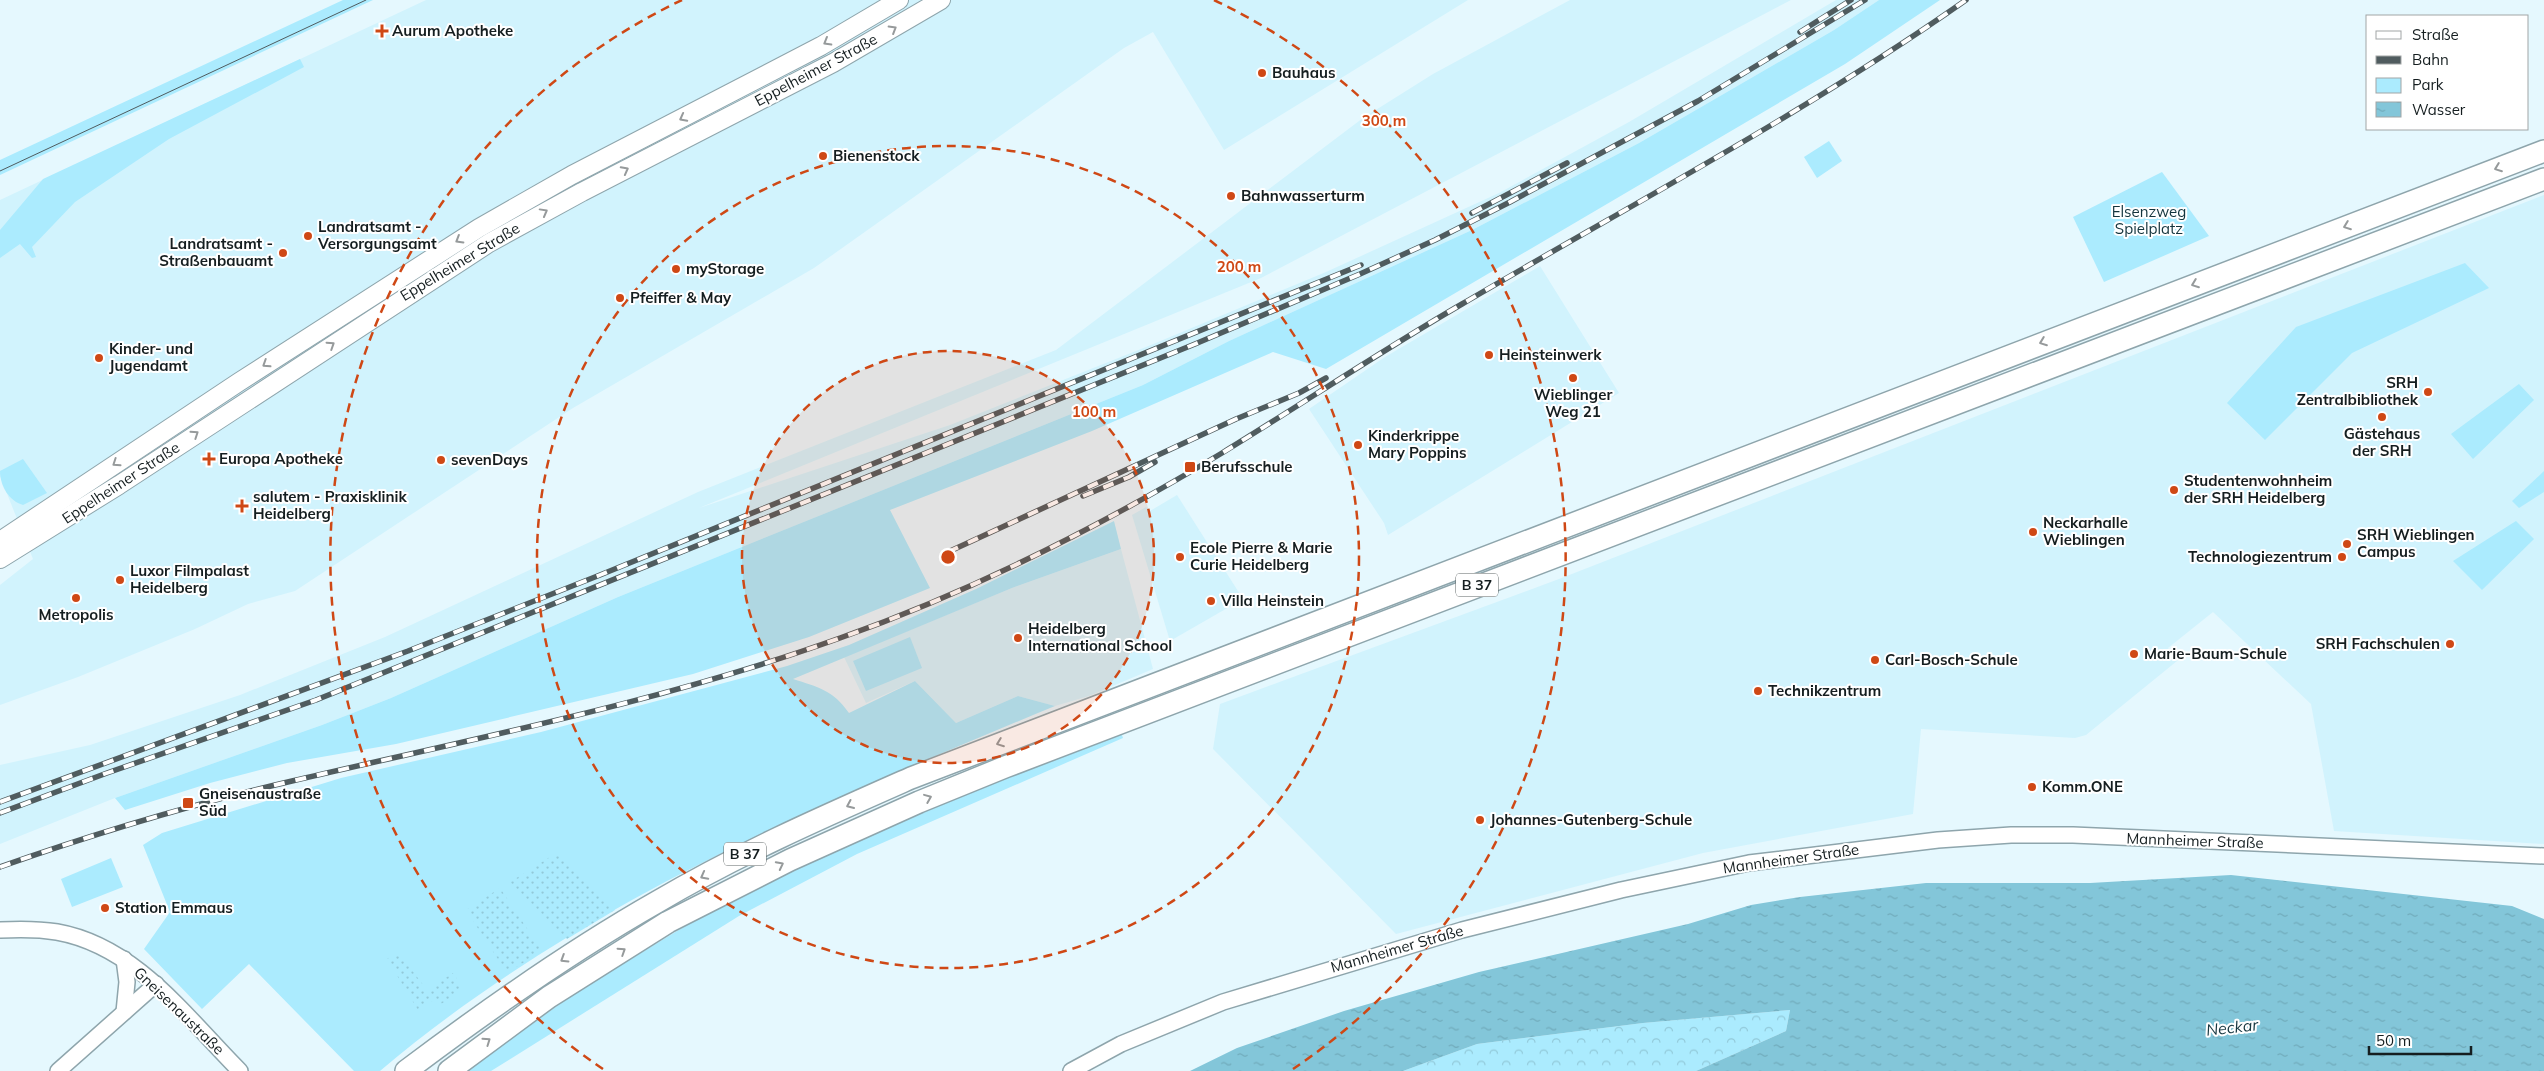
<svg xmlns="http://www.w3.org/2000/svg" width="2544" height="1071" font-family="Mulish,sans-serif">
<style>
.built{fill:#d1f3fd}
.green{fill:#abebfe}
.forest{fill:url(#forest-crowns)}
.garden{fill:url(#garden-dots)}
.water{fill:url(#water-ripples)}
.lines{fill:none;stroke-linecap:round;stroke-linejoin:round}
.tertiary-casing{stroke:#8ea5ac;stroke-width:18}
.secondary-casing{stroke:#8ea5ac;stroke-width:20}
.trunk-casing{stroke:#8ea5ac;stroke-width:24}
.tertiary{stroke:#fff;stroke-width:15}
.secondary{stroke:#fff;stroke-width:18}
.trunk{stroke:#fff;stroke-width:21}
.tram{stroke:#505c5f;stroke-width:1}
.rail-casing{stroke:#505c5f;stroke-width:5.5}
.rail{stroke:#fff;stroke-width:4;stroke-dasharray:11;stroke-linecap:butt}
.oneway{stroke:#969a9b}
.ring{fill:none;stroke:#cf4815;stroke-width:2.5;stroke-dasharray:9 6}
.poi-dot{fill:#cf4815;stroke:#fff;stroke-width:2}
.labels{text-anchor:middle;stroke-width:4;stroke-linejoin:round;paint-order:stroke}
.shield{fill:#fff;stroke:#5b6263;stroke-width:1}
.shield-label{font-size:14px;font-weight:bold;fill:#151e20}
.poi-label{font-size:15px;font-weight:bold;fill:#151e20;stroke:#fff;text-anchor:start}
.street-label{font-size:15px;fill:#151e20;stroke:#fff}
.park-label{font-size:15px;fill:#13343d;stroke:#fff}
.water-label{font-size:16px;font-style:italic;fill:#173740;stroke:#fff}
.centre{fill:#cf4815;stroke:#fff;stroke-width:2.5}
.ring-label{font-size:15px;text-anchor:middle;font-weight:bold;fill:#cf4815;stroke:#fff;stroke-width:4;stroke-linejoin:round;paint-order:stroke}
</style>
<defs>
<pattern id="forest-crowns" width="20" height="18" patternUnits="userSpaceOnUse" patternTransform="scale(1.25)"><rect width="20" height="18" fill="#abebfe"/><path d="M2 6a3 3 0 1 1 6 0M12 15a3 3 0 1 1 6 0" fill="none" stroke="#92c9d9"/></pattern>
<pattern id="garden-dots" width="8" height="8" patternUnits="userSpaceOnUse" patternTransform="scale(1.25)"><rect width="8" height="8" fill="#abebfe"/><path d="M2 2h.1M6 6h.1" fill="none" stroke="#92c9d9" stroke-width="1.8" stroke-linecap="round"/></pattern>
<pattern id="water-ripples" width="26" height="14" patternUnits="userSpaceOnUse" patternTransform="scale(1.25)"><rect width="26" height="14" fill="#83c6d9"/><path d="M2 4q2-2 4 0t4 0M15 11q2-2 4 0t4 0" fill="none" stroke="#70aaba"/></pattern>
</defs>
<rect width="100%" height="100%" fill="#e5f8fe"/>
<g class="built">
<polygon points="426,0 1468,0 1224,150 1153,32 1124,48 814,268 573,408 295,591 248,604 195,629 78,677 0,705 0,585 33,559 0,476 0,200"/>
<polygon points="1570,0 1791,0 1261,278 699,508 950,425 1146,347 1326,272 1499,193 1629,122 1836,0 1879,0 1834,30 1639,143 1472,230 1229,341 1143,385 618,597 391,698 322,725 115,798 0,844 0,765 90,745 240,695 385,637 698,492 1056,350 1363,118 1433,74"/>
<polygon points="2544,195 2544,844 2334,831 2311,704 2213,612 2168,648 2177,661 2086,735 2075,738 1921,729 1913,814 1703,853 1396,934 1213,749 1220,704 1559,579"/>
<polygon points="1540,266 1619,393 1388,535 1384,523 1309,409 1385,357"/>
<polygon points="1177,495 1243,599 1170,641 1132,515 1146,507 1150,511"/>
<polygon points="1121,549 1153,669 1089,696 1055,706 1018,696 956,723 915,681 866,703 844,657 1012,588"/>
</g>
<g class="green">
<polygon points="343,0 373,0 0,175 0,160"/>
<polygon points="1879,0 1940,0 1845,64 1326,369 1273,352 1092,431 890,510 930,588 809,637 693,674 396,744 287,763 210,783 125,810 115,798 322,725 391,698 618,597 1143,385 1229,341 1472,230 1639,143 1834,30"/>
<polygon points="300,59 304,67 169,139 75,202 32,247 36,257 32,258 20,244 0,258 0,230 43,179"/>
<polygon points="1829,141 1842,161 1817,178 1804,157"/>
<polygon points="2162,172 2209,236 2104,282 2073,217"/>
<polygon points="2465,263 2489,288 2352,353 2265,440 2227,403 2296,327"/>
<polygon points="2519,384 2534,400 2473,459 2451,434"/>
<path d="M 23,459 L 47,493 L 23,505 C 9,501 0,486 0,471 Z"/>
<polygon points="2544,471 2544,492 2519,508 2512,501"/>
<path d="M 1114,521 L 1121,549 L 1012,588 L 793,679 C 818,687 833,690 849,713 L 915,681 L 956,723 L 1018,696 L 1055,706 C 819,804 577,904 380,1071 L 354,1071 L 249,964 L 202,1009 L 144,949 L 170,912 L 143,845 L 162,833 L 341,778 L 541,732 L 787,666 L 849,645 L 976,589 Z"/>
<polygon points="2516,521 2534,539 2482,590 2453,561"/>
<polygon points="910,637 922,668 866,691 853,661"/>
<polygon points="1121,732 1123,738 857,854 739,916 491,1071 467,1071 575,993 728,900 850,842"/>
<polygon points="111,858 123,887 72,907 61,879"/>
</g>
<polygon class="forest" points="1790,1010 1786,1031 1696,1071 1403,1071 1477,1044 1643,1023"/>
<g class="garden">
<polygon points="558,852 615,910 567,939 510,882"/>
<polygon points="500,888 542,951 507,973 466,910"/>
<polygon points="398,952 427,990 453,973 464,989 438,1006 434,1000 418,1010 387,959"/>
</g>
<polygon class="water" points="2231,875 2512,906 2544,919 2544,1071 1696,1071 1786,1031 1790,1010 1643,1023 1477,1044 1403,1071 1190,1071 1237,1048 1344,1011 1479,972 1688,924 1751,905 1800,897 1926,883 2090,883"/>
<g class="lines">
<g class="tertiary-casing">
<g id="tertiary">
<path d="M 0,930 C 19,929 39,929 57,932 C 136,946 187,1018 240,1071"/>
<polyline points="124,1012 127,982 124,959"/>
<polyline points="58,1071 156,984"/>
<polyline points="1071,1071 1121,1044 1223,1002 1462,930 1621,890 1749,863 1938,840 2011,835 2073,835 2544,856"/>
</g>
</g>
<g class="secondary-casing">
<g id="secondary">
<polyline points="0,541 239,382 479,228 572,175 821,46 899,0"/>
<polyline points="0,559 119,485 489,243 582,192 833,63 941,0"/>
</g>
</g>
<g class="trunk-casing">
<g id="trunk">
<path d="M 406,1071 C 487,1010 569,952 657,902 C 738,854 825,816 911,778 L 2544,151"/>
<polyline points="449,1071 549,997 668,922 790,860 919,802 1005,767 2544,179"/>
</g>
</g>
<use href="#tertiary" class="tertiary"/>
<use href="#secondary" class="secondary"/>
<use href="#trunk" class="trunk"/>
<polyline class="tram" points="0,171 366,0"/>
<g class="rail-casing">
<g id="rail">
<polyline points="1800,32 1851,0"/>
<polyline points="1472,213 1567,163"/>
<polyline points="1083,496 1129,477 1155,462"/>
<polyline points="948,552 1236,419 1299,393 1326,378"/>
<polyline points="0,802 408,651 600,575 1361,265"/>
<polyline points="0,813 107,773 316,700 1195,344 1360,274 1435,240 1510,202 1698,101 1865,0"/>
<path d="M 0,867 C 96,833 193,804 292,781 C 476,738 662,702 840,638 C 973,591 1101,526 1222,453 C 1302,404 1381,351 1462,304 C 1632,204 1805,113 1966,0"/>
</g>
</g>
<use href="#rail" class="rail"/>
</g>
<defs><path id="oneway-chevron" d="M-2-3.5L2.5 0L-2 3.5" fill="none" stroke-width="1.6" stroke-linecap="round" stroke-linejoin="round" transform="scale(1.25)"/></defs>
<g class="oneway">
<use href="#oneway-chevron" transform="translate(893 29) rotate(-31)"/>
<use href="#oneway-chevron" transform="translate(827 42) rotate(150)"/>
<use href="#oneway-chevron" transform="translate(683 118) rotate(152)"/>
<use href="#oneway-chevron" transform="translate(2498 168) rotate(159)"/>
<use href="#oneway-chevron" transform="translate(625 170) rotate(-28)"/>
<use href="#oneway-chevron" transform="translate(544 212) rotate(-29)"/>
<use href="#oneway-chevron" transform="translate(2347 226) rotate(159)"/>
<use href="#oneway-chevron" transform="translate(459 240) rotate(149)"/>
<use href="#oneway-chevron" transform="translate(2195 284) rotate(159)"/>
<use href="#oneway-chevron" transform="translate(2043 342) rotate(159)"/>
<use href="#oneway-chevron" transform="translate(331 345) rotate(-33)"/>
<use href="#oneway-chevron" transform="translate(266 364) rotate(147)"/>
<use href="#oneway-chevron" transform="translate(195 434) rotate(-34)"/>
<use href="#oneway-chevron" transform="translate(116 463) rotate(146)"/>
<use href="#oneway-chevron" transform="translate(1000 743) rotate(159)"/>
<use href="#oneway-chevron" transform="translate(928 798) rotate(-22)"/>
<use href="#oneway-chevron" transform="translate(850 805) rotate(156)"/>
<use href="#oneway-chevron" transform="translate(780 865) rotate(-27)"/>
<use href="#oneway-chevron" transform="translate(704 876) rotate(152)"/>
<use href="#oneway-chevron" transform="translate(622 951) rotate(-33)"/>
<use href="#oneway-chevron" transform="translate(564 959) rotate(148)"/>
<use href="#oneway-chevron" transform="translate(487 1041) rotate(-35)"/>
</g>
<circle cx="948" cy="557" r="206" fill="#cf4815" fill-opacity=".12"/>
<g class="ring">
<circle cx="948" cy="557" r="206"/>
<circle cx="948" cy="557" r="411"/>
<path d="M603 1069A617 617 0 0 1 682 0M1214 0A617 617 0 0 1 1293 1069"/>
</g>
<g class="poi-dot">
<path d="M379.5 23.5h5v5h5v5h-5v5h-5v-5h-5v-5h5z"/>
<circle cx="1262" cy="73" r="5"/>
<circle cx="823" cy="156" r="5"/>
<circle cx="1231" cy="196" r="5"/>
<circle cx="308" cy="236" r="5"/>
<circle cx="283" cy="253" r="5"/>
<circle cx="676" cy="269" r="5"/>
<circle cx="620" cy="298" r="5"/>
<circle cx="1489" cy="355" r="5"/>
<circle cx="99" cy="358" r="5"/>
<circle cx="1573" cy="378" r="5"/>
<circle cx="2428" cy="392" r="5"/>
<circle cx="2382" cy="417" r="5"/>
<circle cx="1358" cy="445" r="5"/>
<path d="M206.5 451.5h5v5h5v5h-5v5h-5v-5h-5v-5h5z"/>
<circle cx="441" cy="460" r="5"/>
<rect x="1184" y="461" width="12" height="12" rx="2.5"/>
<circle cx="2174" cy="490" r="5"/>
<path d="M239.5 498.5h5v5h5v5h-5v5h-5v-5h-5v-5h5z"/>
<circle cx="2033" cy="532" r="5"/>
<circle cx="2347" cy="544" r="5"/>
<circle cx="1180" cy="557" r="5"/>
<circle cx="2342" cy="557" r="5"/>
<circle cx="120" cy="580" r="5"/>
<circle cx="76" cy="598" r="5"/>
<circle cx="1211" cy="601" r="5"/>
<circle cx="1018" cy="638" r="5"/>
<circle cx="2450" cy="644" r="5"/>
<circle cx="2134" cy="654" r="5"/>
<circle cx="1875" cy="660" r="5"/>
<circle cx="1758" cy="691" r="5"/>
<circle cx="2032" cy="787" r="5"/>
<rect x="182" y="797" width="12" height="12" rx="2.5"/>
<circle cx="1480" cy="820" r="5"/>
<circle cx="105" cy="908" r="5"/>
</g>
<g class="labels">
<g class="shield">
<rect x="1456" y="573.5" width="42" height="23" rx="4"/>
<rect x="724" y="842.5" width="42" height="23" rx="4"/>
</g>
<g class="shield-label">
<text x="1477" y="590">B 37</text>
<text x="745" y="859">B 37</text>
</g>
<g class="poi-label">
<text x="392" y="36">Aurum Apotheke</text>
<text x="1272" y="78">Bauhaus</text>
<text x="833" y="161">Bienenstock</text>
<text x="1241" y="201">Bahnwasserturm</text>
<text x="318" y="232">Landratsamt -<tspan x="318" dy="17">Versorgungsamt</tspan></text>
<text x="273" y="249" text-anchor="end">Landratsamt -<tspan x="273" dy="17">Straßenbauamt</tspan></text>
<text x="686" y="274">myStorage</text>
<text x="630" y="303">Pfeiffer &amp; May</text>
<text x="109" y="354">Kinder- und<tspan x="109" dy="17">Jugendamt</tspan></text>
<text x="1499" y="360">Heinsteinwerk</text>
<text x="2418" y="388" text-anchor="end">SRH<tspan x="2418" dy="17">Zentralbibliothek</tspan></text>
<text x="1573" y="400" text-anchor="middle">Wieblinger<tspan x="1573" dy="17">Weg 21</tspan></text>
<text x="2382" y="439" text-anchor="middle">Gästehaus<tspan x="2382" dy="17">der SRH</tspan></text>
<text x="1368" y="441">Kinderkrippe<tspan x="1368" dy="17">Mary Poppins</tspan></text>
<text x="219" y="464">Europa Apotheke</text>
<text x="451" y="465">sevenDays</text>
<text x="1201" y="472">Berufsschule</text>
<text x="2184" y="486">Studentenwohnheim<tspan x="2184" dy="17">der SRH Heidelberg</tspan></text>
<text x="253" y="502">salutem - Praxisklinik<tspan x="253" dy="17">Heidelberg</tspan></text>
<text x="2043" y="528">Neckarhalle<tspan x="2043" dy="17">Wieblingen</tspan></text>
<text x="2357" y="540">SRH Wieblingen<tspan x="2357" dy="17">Campus</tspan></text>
<text x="1190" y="553">Ecole Pierre &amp; Marie<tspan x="1190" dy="17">Curie Heidelberg</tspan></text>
<text x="2332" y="562" text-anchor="end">Technologiezentrum</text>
<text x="130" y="576">Luxor Filmpalast<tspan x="130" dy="17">Heidelberg</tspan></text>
<text x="1221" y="606">Villa Heinstein</text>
<text x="76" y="620" text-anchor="middle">Metropolis</text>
<text x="1028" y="634">Heidelberg<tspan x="1028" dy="17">International School</tspan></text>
<text x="2440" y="649" text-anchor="end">SRH Fachschulen</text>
<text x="2144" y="659">Marie-Baum-Schule</text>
<text x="1885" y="665">Carl-Bosch-Schule</text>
<text x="1768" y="696">Technikzentrum</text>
<text x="2042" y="792">Komm.ONE</text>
<text x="199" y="799">Gneisenaustraße<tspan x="199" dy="17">Süd</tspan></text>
<text x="1490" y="825">Johannes-Gutenberg-Schule</text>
<text x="115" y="913">Station Emmaus</text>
</g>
<g class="street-label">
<text transform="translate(816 70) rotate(-28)" y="5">Eppelheimer Straße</text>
<text transform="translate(460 262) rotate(-31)" y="5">Eppelheimer Straße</text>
<text transform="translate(121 483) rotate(-33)" y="5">Eppelheimer Straße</text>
<text transform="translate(2195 841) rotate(2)" y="5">Mannheimer Straße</text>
<text transform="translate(1791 859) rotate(-8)" y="5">Mannheimer Straße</text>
<text transform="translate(1397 949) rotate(-16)" y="5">Mannheimer Straße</text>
<text transform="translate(179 1011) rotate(44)" y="5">Gneisenaustraße</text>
</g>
<g class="park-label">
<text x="2149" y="217">Elsenzweg<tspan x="2149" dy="17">Spielplatz</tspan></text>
</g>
<g class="water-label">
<text transform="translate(2232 1027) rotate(-6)" y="6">Neckar</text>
</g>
</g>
<circle cx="948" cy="557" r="8" class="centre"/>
<g class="ring-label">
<text x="1384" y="126">300 m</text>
<text x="1239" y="272">200 m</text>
<text x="1094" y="417">100 m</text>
</g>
<rect x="2366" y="15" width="162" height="115" fill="#ffffff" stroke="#a1a5a6"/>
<rect x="2376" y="31" width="25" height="8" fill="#ffffff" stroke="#a1a5a6"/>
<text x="2412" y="40" font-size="15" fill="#151e20">Straße</text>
<rect x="2376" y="56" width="25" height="8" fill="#505c5f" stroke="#a1a5a6"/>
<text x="2412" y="65" font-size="15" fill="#151e20">Bahn</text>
<rect x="2376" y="78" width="25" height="15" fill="#abebfe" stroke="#a1a5a6"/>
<text x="2412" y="90" font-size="15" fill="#151e20">Park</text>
<rect x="2376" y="102" width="25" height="15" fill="url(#water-ripples)" stroke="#a1a5a6"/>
<text x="2412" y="115" font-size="15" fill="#151e20">Wasser</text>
<path d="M2369 1046v8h102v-8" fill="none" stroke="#151e20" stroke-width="2.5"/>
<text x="2376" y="1046" font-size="15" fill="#151e20" stroke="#ffffff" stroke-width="4" paint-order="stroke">50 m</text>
</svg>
